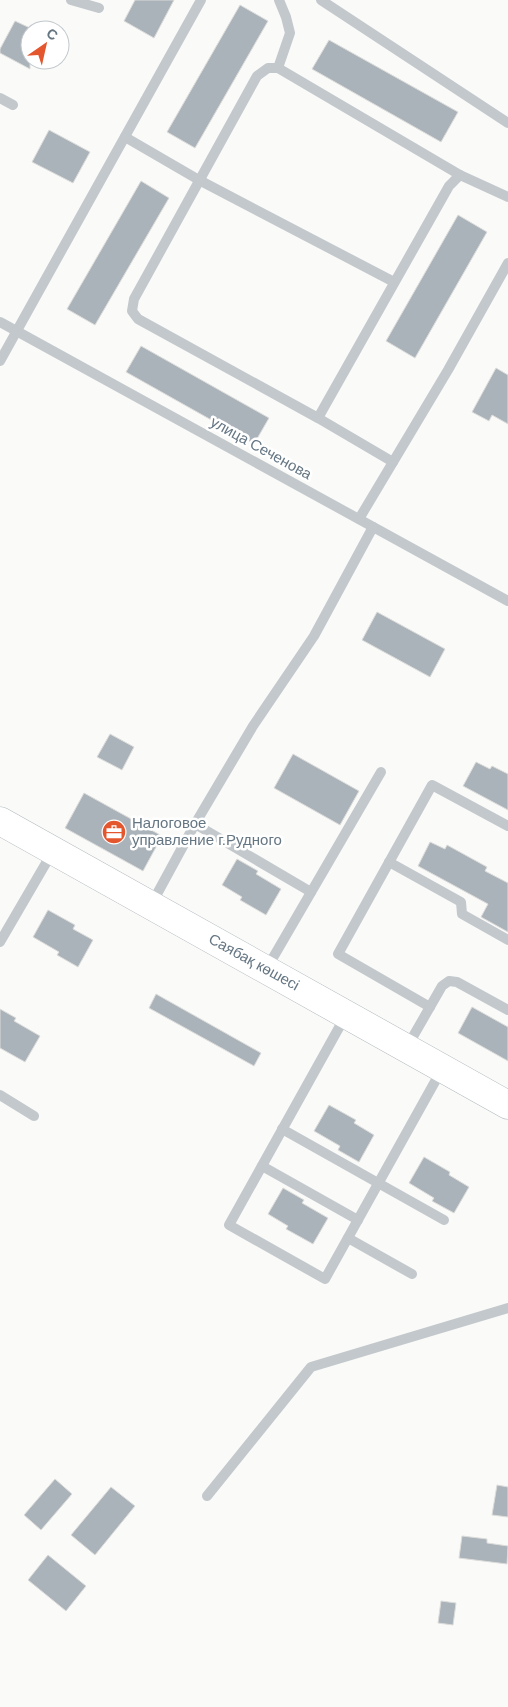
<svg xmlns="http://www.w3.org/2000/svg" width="508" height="1707" font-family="Arial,sans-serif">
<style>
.building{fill:#aab3b9;stroke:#dcdcda}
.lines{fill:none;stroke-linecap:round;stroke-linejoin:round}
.secondary-casing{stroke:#b3babf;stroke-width:29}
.lane{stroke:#c3c8cc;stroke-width:10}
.secondary{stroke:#fff;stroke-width:28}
.labels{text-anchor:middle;stroke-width:5;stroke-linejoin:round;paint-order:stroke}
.street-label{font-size:15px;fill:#657683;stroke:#fff}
.poi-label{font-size:15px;fill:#657683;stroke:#fff;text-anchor:start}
</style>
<rect width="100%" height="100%" fill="#fafaf8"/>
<g class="building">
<polygon points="135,0 174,0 154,38 124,21"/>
<polygon points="240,5 268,21 195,148 167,132"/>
<polygon points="15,21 30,28 30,69 0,53 0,49"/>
<polygon points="329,40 458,112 441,142 312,69"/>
<polygon points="49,130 90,152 73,183 32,162"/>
<polygon points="141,181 169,198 95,325 67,309"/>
<polygon points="458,215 487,232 415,358 386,341"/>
<polygon points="141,346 269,418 254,444 126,372"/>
<polygon points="496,368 508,375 508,424 492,415 489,421 472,412"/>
<polygon points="377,612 445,649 430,677 362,640"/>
<polygon points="110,734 134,747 122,770 97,757"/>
<polygon points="293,754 359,791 340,825 274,788"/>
<polygon points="476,762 490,769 492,766 508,774 508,810 463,786"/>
<polygon points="84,793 162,836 143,871 65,828"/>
<polygon points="430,842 445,849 447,845 487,867 485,871 508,883 508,932 481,917 488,904 418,866"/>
<polygon points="237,859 258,871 256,874 281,889 266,915 240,900 242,897 222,885"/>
<polygon points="48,910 75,925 73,929 93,940 78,967 57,955 59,952 33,937"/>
<polygon points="156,994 261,1053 254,1066 149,1008"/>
<polygon points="472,1007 508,1027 508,1061 458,1033"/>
<polygon points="0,1009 16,1018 14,1021 40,1036 25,1062 0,1048"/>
<polygon points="329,1105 356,1120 354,1123 374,1135 359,1162 338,1150 340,1146 314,1131"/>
<polygon points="424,1157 450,1172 449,1175 469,1187 454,1213 432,1201 434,1198 409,1183"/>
<polygon points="283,1188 304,1200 302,1203 328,1218 313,1244 286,1229 288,1226 268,1214"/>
<polygon points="55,1479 72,1494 41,1530 24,1515"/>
<polygon points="497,1485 508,1487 508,1517 492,1515"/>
<polygon points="111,1487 135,1506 95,1555 71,1535"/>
<polygon points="462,1536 487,1539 487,1543 508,1546 507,1564 459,1558"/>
<polygon points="48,1555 86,1586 66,1611 28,1580"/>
<polygon points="441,1601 456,1603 453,1625 438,1623"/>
</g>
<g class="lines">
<g class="secondary-casing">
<polyline id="secondary" points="0,821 508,1105"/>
</g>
<g class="lane">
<polyline points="71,0 99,8"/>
<polyline points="321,0 508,123"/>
<polyline points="278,68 290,33 286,17 279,0"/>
<polyline points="0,98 13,105"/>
<polyline points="125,137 199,180 394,282"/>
<polyline points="0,322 508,601"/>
<polyline points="0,361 201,0"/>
<polyline points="318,418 449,186 460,175 508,197"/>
<polyline points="393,462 318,418 138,319 132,311 134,299 257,76 268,68 278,68 460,175"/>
<polyline points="359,519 448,370 508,263"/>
<polyline points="195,824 311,892"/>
<polyline points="389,862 461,902 462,914 508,940"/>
<polyline points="151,905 195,824 253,726 314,636 373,527"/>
<polyline points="0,942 53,851"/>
<polyline points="267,968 381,772"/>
<polyline points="430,1007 338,954 432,785 508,826"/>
<polyline points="346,1015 229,1225 325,1279 442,1069"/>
<polyline points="407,1047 442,986 449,981 457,982 508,1010"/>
<polyline points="0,1095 34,1116"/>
<polyline points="282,1129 444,1220"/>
<polyline points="262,1166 358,1220"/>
<polyline points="348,1238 412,1274"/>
<polyline points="207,1496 311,1367 508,1308"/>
</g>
<use href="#secondary" class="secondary"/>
</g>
<defs>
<g id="office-disc" transform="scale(1.25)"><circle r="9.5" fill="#e4572e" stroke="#fff"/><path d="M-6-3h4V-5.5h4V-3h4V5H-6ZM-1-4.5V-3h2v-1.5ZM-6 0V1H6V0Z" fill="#fff"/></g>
</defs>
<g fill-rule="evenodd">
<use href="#office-disc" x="114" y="832"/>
</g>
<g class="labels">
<g class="street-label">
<text transform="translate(261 448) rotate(29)" y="5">улица Сеченова</text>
<text transform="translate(254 962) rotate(29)" y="5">Саябақ көшесі</text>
</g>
<g class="poi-label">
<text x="132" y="828">Налоговое<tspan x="132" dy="17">управление г.Рудного</tspan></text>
</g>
</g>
<g transform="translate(45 45) rotate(34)"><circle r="24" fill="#ffffff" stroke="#c1c8cd"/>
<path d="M0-4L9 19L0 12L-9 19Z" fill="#e4572e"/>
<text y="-8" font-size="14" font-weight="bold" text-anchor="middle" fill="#657683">С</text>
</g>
</svg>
